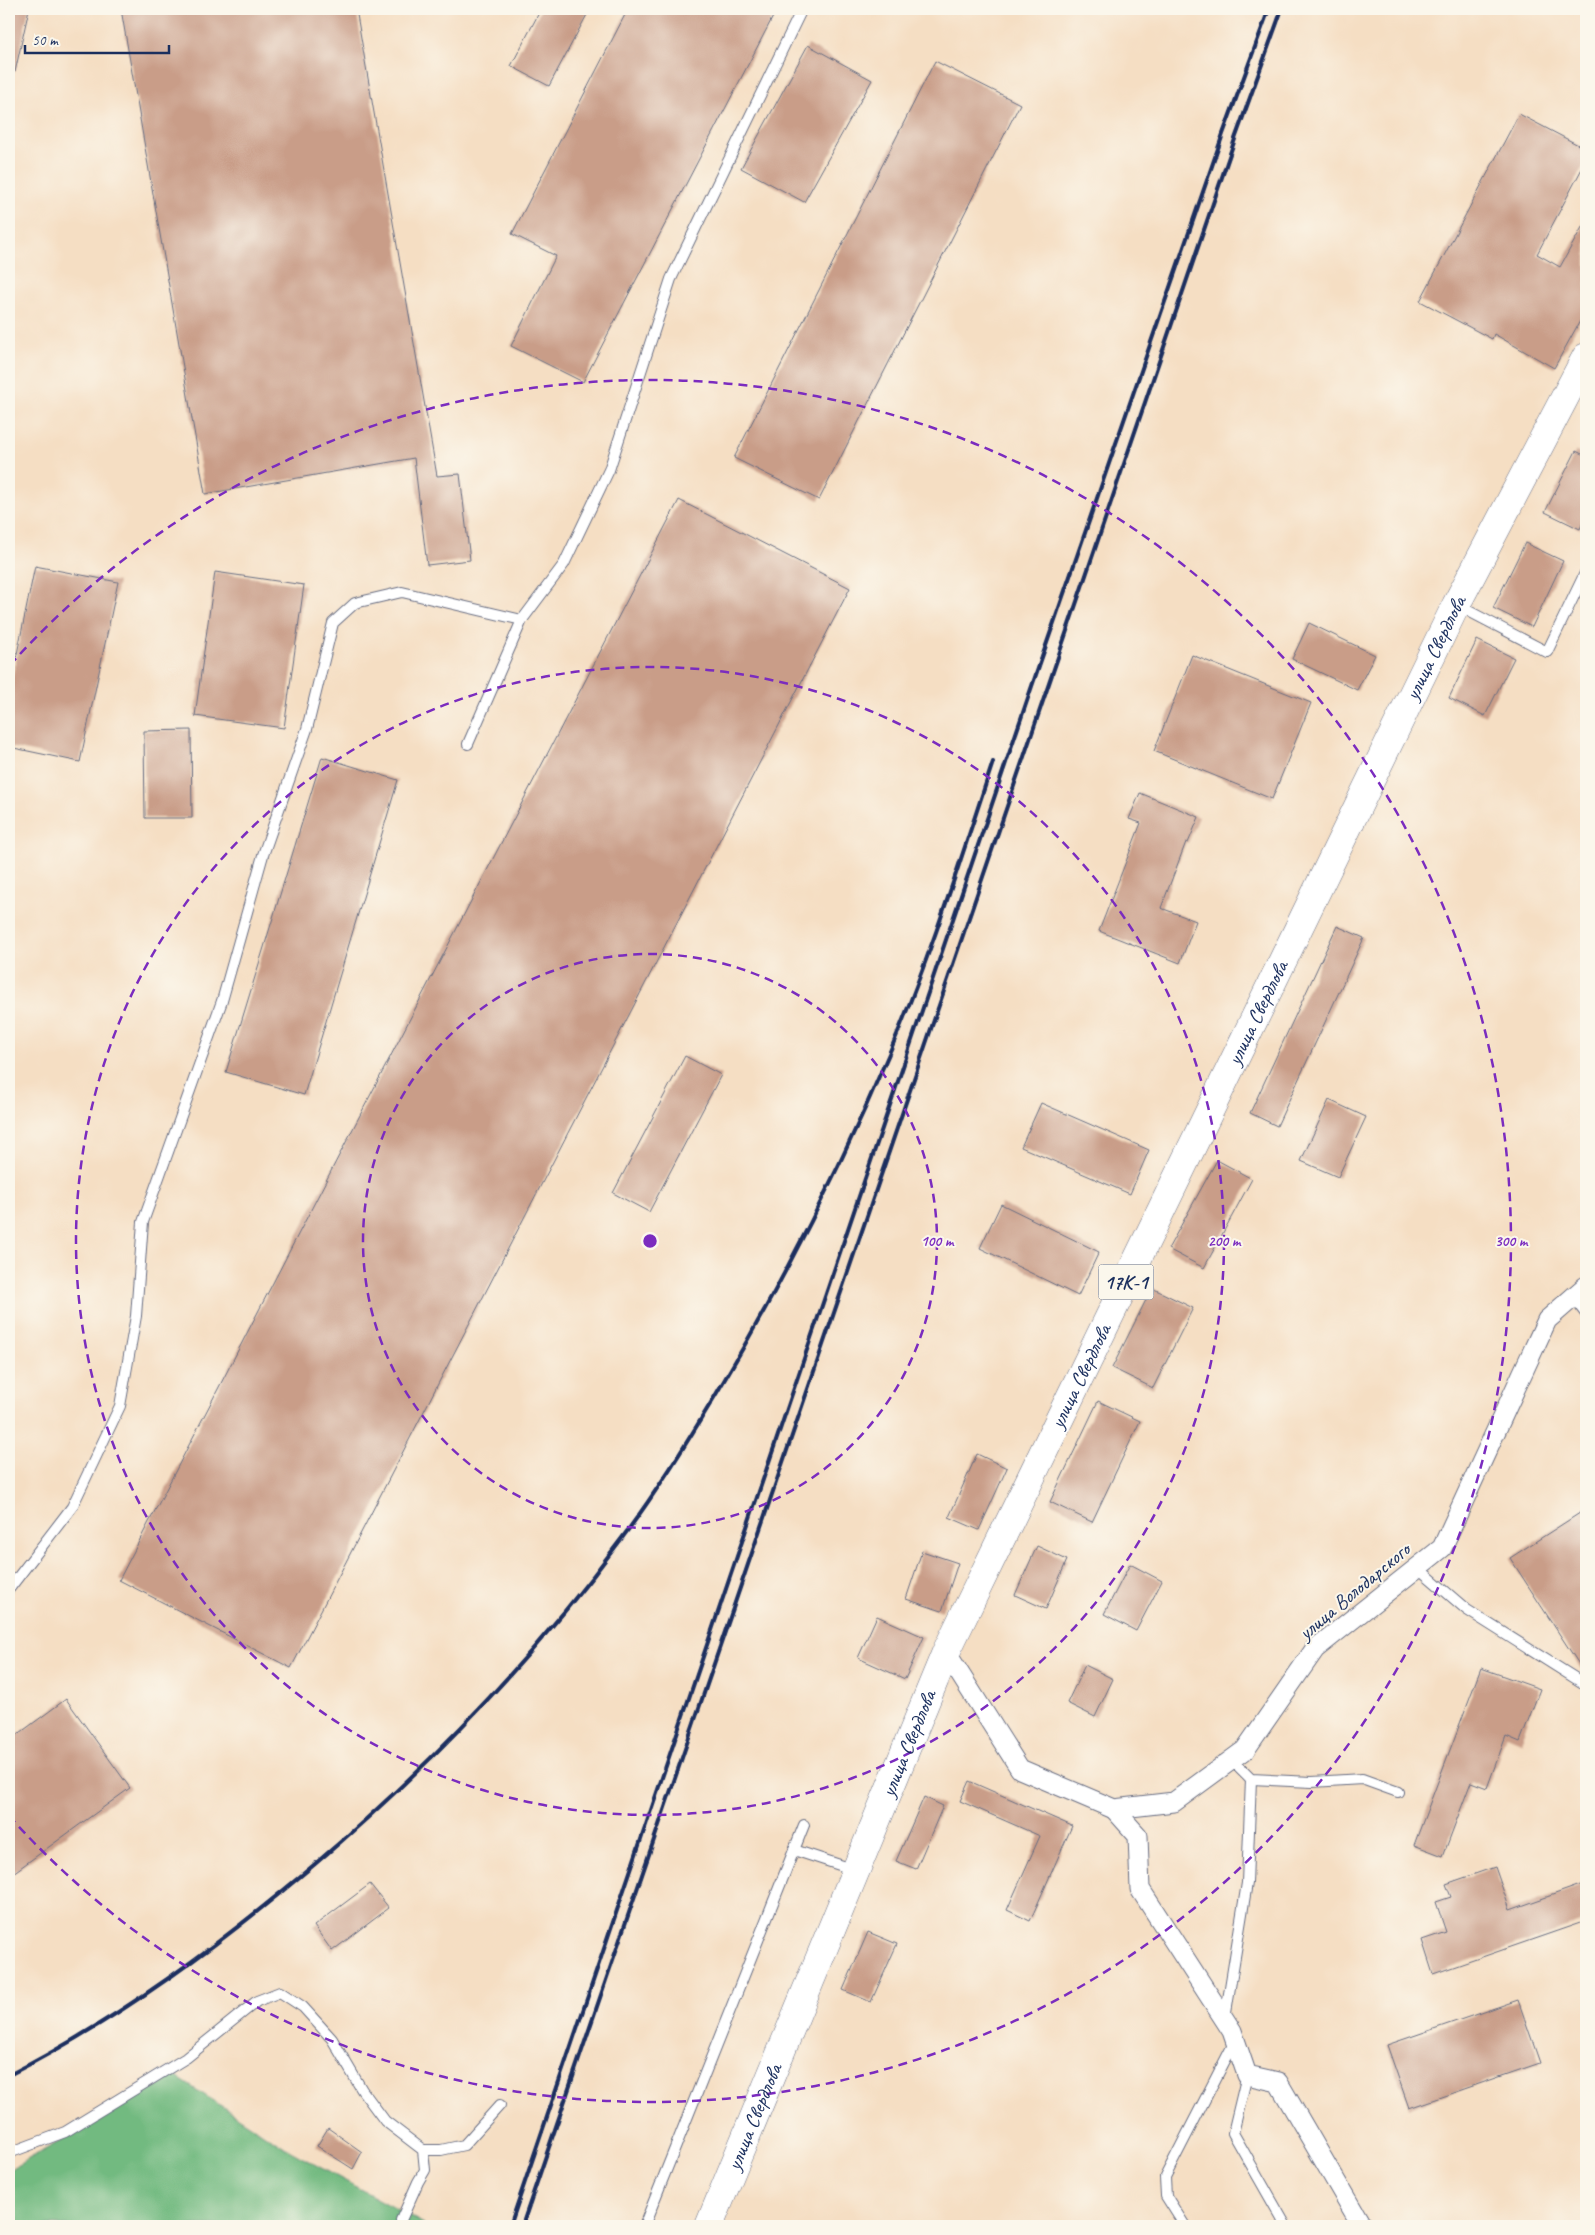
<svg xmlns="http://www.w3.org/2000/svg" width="1595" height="2235" font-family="Caveat,sans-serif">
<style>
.forest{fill:#72ba80;stroke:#46746f}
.building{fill:#c99d88}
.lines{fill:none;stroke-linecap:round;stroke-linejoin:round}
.lane-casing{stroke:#676c81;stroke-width:12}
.street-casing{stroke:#676c81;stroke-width:21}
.primary-casing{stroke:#676c81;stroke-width:29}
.lane{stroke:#fff;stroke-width:10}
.street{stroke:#fff;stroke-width:19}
.primary{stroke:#fff;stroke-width:28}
.rail{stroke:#1b2f5e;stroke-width:4}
.ring{fill:none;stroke:#7b2cbf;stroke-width:2.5;stroke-dasharray:9 6}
.labels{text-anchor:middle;stroke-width:4;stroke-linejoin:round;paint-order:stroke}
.shield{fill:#fbf7ec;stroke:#5e6b89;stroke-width:1}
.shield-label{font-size:20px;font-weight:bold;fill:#1b2f5e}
.street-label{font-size:21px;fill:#1b2f5e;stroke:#fbf7ec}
.centre{fill:#7b2cbf;stroke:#fbf7ec;stroke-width:2.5}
.ring-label{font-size:15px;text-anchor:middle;font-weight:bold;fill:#7b2cbf;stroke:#fbf7ec;stroke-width:4;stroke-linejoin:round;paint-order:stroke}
</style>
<rect width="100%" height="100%" fill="#fbf7ec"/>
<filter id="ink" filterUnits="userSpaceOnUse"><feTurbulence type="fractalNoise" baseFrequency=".02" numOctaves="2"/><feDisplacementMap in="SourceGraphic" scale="10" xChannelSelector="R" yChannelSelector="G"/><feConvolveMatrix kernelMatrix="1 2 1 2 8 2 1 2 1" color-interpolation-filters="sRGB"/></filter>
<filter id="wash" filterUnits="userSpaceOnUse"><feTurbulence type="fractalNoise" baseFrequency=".0096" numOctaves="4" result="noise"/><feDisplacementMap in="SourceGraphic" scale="20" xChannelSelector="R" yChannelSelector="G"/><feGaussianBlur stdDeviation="1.12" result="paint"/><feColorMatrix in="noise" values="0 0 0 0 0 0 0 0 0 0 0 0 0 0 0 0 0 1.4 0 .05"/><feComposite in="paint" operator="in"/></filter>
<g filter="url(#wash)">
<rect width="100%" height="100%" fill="#f5dec3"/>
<polygon class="forest" points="175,2076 294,2153 424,2224 423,2226 9,2226 9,2170"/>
<g id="blocks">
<g class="building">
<polygon points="9,9 29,9 15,72 9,71"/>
<polygon points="121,9 356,9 437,476 460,474 470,560 427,565 414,458 205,494"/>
<polygon points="541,9 590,9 549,86 511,66"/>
<polygon points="628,9 777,9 583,382 511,346 556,256 512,234"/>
<polygon points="808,45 872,80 804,202 741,168"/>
<polygon points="935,61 1020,104 819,500 734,458"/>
<polygon points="1519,114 1586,149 1586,161 1537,254 1560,267 1586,220 1586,310 1554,368 1494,334 1492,339 1420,301"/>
<polygon points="1576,451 1586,456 1586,515 1580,529 1545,512"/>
<polygon points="679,500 850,588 291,1668 119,1580"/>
<polygon points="1525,543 1563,561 1532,627 1493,608"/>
<polygon points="35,566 118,582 80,762 9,747 9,693"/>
<polygon points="215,572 304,585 284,728 195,716"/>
<polygon points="1309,623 1375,655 1357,690 1292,659"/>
<polygon points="1477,640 1514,658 1485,716 1449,698"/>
<polygon points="1192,655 1311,703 1272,799 1154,751"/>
<polygon points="191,730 192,818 145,818 144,731"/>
<polygon points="322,757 398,780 304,1095 226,1072"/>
<polygon points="1140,793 1199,817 1188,843 1186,842 1161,908 1196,921 1180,963 1099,931 1141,823 1129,819"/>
<polygon points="1337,926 1364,938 1277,1126 1250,1113"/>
<polygon points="685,1056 721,1075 649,1212 613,1193"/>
<polygon points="1329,1100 1366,1117 1338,1177 1301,1161"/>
<polygon points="1041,1103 1149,1150 1130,1194 1021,1147"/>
<polygon points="1217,1160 1252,1179 1204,1268 1168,1249"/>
<polygon points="1001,1204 1099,1252 1078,1296 980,1248"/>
<polygon points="1152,1288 1193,1308 1153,1388 1112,1368"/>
<polygon points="1098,1401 1140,1421 1092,1522 1050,1502"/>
<polygon points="977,1454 1007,1468 979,1530 949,1517"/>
<polygon points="1586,1509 1586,1675 1510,1558"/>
<polygon points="1037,1546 1067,1560 1046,1609 1015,1595"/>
<polygon points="922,1551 958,1563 942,1611 906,1599"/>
<polygon points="1130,1564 1162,1581 1136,1631 1104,1614"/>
<polygon points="877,1616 924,1637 905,1679 858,1658"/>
<polygon points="1085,1665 1113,1679 1095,1717 1067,1703"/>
<polygon points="1481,1668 1540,1689 1520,1742 1506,1736 1487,1788 1471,1782 1443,1856 1414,1845"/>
<polygon points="66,1699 130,1788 9,1876 9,1741"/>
<polygon points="969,1781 1072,1826 1030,1921 1007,1910 1040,1836 960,1801"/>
<polygon points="924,1797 943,1806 916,1869 896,1861"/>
<polygon points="1495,1867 1510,1910 1586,1883 1586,1921 1433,1974 1422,1940 1446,1932 1436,1902 1451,1897 1446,1884"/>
<polygon points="370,1884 389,1908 332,1951 314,1926"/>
<polygon points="868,1932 897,1944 871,2002 843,1990"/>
<polygon points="1518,2000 1540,2063 1409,2108 1387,2045"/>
<polygon points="328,2128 362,2152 353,2169 317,2146"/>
</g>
</g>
</g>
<g filter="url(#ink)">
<use href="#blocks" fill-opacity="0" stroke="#676c81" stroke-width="1"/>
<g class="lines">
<g class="lane-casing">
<g id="lane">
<polyline points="1457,605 1547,652 1586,571"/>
<polyline points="468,744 522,620 564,564 609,470 671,279 802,9"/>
<polyline points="1573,1297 1586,1314"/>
<polyline points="1417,1567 1467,1610 1586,1685"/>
<polyline points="9,1589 72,1507 120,1406 136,1316 143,1222 222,1001 263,855 307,729 333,623 355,603 402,592 522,620"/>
<polyline points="1232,1760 1251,1779 1312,1782 1362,1779 1398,1792"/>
<polyline points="794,1850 855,1870"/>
<polyline points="1225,2018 1247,1883 1251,1779"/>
<polyline points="1247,2075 1233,2133 1286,2226"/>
<polyline points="423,2150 441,2150 464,2145 500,2105"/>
<polyline points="9,2153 65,2132 186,2058 257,2001 280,1992 303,2007 332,2039 362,2090 385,2121 423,2150 425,2170 418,2182 401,2220"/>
<polyline points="644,2226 804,1825"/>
<polyline points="1185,2226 1166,2196 1165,2177 1235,2041"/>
</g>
</g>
<g class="street-casing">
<g id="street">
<polyline points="946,1652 1020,1769 1114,1809 1174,1802 1245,1750 1315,1649 1442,1548 1547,1320 1586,1286"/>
<polyline points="1114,1809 1138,1836 1140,1889 1232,2031 1247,2075 1278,2082 1362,2226"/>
</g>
</g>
<g class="primary-casing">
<g id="primary">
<path id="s1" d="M 709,2226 L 946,1652 L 1456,605 L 1586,357"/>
</g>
</g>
<use href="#lane" class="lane"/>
<use href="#street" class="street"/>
<use href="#primary" class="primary"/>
<g class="rail">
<path d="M 9,2075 C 121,2018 219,1945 315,1864 C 429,1767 533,1658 622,1538 C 656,1493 686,1444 715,1396 C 782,1284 840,1169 891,1049 C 931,955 961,858 993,762"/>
<polyline points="510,2226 1032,686 1223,134 1269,9"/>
<polyline points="522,2226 1235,139 1282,9"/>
</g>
</g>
</g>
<g class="ring">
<circle cx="650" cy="1241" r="287"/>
<circle cx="650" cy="1241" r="574"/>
<path d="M10 665A861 861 0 1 1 10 1817"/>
</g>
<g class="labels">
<rect class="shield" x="1098.5" y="1264.5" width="55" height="35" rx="4"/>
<g class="shield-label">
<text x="1126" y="1289">17К-1</text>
</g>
<g class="street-label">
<text dy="7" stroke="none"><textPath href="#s1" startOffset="1738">улица Свердлова</textPath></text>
<text dy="7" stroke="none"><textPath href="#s1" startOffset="1332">улица Свердлова</textPath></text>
<text dy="7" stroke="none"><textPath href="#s1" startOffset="928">улица Свердлова</textPath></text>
<text transform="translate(1354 1591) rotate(-40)" y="7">улица Володарского</text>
<text dy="7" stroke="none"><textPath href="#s1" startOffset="522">улица Свердлова</textPath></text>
<text dy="7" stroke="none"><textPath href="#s1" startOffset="118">улица Свердлова</textPath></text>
</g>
</g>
<circle cx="650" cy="1241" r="8" class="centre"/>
<g class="ring-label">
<text x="937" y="1246">100 m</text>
<text x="1224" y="1246">200 m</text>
<text x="1511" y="1246">300 m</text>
</g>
<rect width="1595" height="2235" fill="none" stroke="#fbf7ec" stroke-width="30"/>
<path d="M25 45v8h144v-8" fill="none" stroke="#1b2f5e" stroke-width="2.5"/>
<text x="32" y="45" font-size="15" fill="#1b2f5e" stroke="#fbf7ec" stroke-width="4" paint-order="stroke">50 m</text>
</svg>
